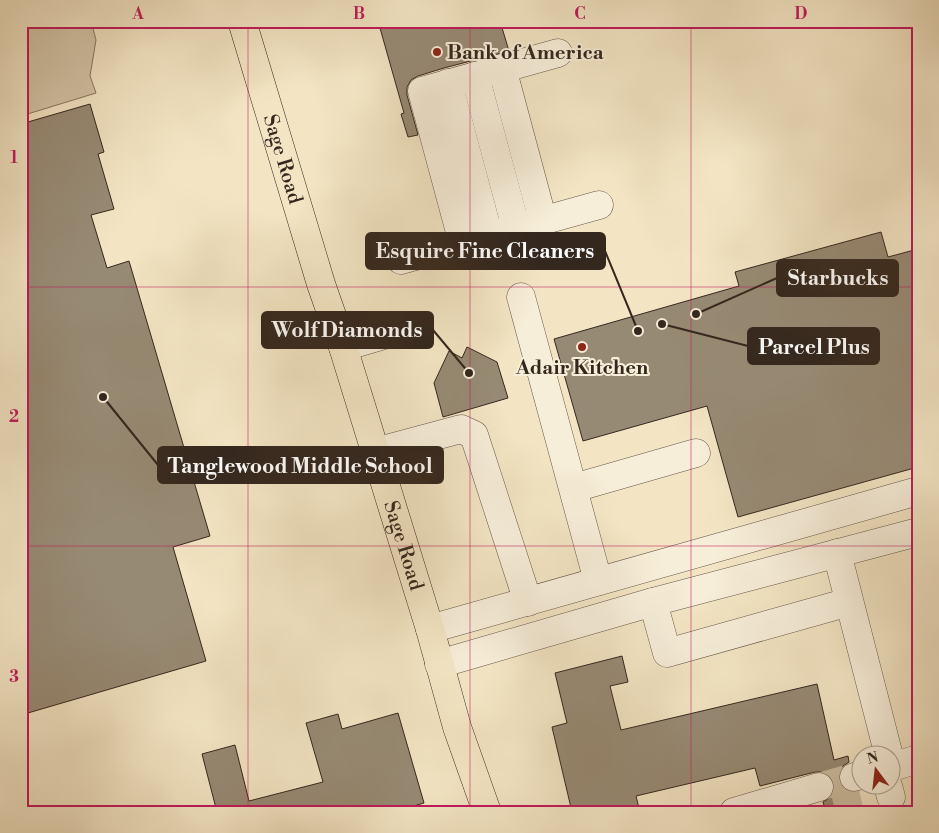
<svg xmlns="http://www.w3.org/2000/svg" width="939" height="833" font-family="'Libre Bodoni',serif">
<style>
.green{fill:#d3c5a8;stroke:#847663}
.building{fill:#978a74;stroke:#34271e}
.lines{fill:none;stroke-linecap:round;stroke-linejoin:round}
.minor-tunnel{stroke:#cdbfa3;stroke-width:28;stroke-dasharray:28 14;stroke-linecap:butt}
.minor-casing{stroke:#645648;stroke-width:29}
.major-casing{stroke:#34271e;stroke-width:29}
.minor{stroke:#f7eed9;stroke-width:28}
.major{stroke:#f3e5c4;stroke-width:28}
.grid{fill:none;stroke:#c2185b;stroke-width:1;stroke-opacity:0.55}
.poi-dot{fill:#8f2418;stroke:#f7eed9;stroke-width:2}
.labels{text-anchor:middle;stroke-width:4;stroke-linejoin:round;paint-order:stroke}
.poi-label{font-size:20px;font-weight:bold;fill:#34271e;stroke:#f7eed9;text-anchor:start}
.street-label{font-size:20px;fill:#34271e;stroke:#f7eed9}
.leader{fill:none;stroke:#34271e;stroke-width:2}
.callout-dot{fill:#34271e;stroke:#f7eed9;stroke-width:2}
.callout{fill:#34271e;stroke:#34271e;stroke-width:2}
.callout-label{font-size:21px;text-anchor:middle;font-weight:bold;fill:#fff}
.neatline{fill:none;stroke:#c2185b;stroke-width:2}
.grid-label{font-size:16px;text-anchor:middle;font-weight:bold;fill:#c2185b}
</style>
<rect width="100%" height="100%" fill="#f3e5c4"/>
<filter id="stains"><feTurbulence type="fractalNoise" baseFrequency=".004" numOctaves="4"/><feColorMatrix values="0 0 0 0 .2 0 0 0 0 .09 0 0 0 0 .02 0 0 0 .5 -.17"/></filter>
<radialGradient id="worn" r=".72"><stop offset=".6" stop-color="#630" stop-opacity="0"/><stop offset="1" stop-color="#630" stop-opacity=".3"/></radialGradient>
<polygon class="green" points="33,21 91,21 96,40 90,76 96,93 21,116 21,25"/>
<g class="building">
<polygon points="378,21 500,21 509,51 444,68 418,76 411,80 407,87 407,95 418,135 408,137 401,114 404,113"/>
<polygon points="90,104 104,152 98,154 114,209 91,215 107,268 129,261 210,536 173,547 206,661 21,715 21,124"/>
<polygon points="881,232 888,257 918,249 918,467 738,517 707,406 583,441 554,339 739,286 735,272"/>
<polygon points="467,347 497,362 508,398 443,417 434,383 449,351 462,358"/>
<polygon points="622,656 628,682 610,686 621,730 817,684 834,760 848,756 849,762 843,766 839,772 839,781 843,788 849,792 856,792 861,812 826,812 823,802 831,797 834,791 834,783 830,776 823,772 815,772 760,786 755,768 636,796 640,812 572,812 552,727 567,723 555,673"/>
<polygon points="398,713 424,803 393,812 217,812 202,754 235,745 249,801 323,782 306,723 338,714 342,729"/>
</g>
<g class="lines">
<g class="minor-tunnel">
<polyline points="842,781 850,812"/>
<polyline points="819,787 854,777"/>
</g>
<g class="minor-casing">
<g id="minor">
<polyline points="502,68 543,221"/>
<polyline points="475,76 516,228"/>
<polyline points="448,83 489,236"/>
<polyline points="463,243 422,91 558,53"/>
<polyline points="401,260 599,205"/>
<polyline points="521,297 598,581"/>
<polyline points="343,347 394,332"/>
<polyline points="375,452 461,429 474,435 528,602"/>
<polyline points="574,488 696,453"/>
<polyline points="837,553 889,756"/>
<polyline points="653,602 667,653 849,602"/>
<polyline points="430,629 918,491"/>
<polyline points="439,664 653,602 918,532"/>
<polyline points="892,767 918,759"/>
<polyline points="854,777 862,775"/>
<polyline points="888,786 891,797"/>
<polyline points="734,812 819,787"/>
</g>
</g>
<g class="major-casing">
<g id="major">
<path id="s1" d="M 242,21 L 321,284 L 343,347 L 430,629 L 457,727 L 487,812"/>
</g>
</g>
<use href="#minor" class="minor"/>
<use href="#major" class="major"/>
</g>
<path class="grid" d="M 248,21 L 248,812M 470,21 L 470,812M 691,21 L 691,812M 21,287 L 918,287M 21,546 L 918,546"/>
<g class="poi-dot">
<circle cx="437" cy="52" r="5"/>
<circle cx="582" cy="347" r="5"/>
</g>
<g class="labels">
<g class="poi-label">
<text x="447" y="59">Bank of America</text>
<text x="582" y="374" text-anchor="middle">Adair Kitchen</text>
</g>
<g class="street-label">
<text dy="7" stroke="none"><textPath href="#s1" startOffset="144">Sage Road</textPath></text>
<text dy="7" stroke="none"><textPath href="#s1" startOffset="549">Sage Road</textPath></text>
</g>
</g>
<path class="leader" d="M638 331L605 251M696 314L777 278M469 373L433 330M662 324L748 346M103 397L158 465"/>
<g class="callout-dot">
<circle cx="638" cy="331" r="5"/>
<circle cx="696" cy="314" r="5"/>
<circle cx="469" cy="373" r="5"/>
<circle cx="662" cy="324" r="5"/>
<circle cx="103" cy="397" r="5"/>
</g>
<g class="callout">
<rect x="366" y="233" width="239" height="36" rx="5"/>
<rect x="777" y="260" width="121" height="36" rx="5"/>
<rect x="262" y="312" width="171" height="36" rx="5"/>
<rect x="748" y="328" width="131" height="36" rx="5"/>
<rect x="158" y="447" width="285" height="36" rx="5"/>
</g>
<g class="callout-label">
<text x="485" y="258">Esquire Fine Cleaners</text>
<text x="838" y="285">Starbucks</text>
<text x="347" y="337">Wolf Diamonds</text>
<text x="814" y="354">Parcel Plus</text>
<text x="300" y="473">Tanglewood Middle School</text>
</g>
<rect width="939" height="833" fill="none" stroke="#f3e5c4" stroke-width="55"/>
<g transform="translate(876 770) rotate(345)"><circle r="24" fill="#f7eed9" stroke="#a99e8e"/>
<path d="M0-4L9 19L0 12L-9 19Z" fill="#8f2418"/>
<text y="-8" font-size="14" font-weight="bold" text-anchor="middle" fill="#34271e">N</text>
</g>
<rect x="28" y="28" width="884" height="778" class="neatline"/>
<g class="grid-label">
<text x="138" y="19">A</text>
<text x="359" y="19">B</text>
<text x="580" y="19">C</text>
<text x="801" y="19">D</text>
<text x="14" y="163">1</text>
<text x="14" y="422">2</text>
<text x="14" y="682">3</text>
</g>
<rect width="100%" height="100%" filter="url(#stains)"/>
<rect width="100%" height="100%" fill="url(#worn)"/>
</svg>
